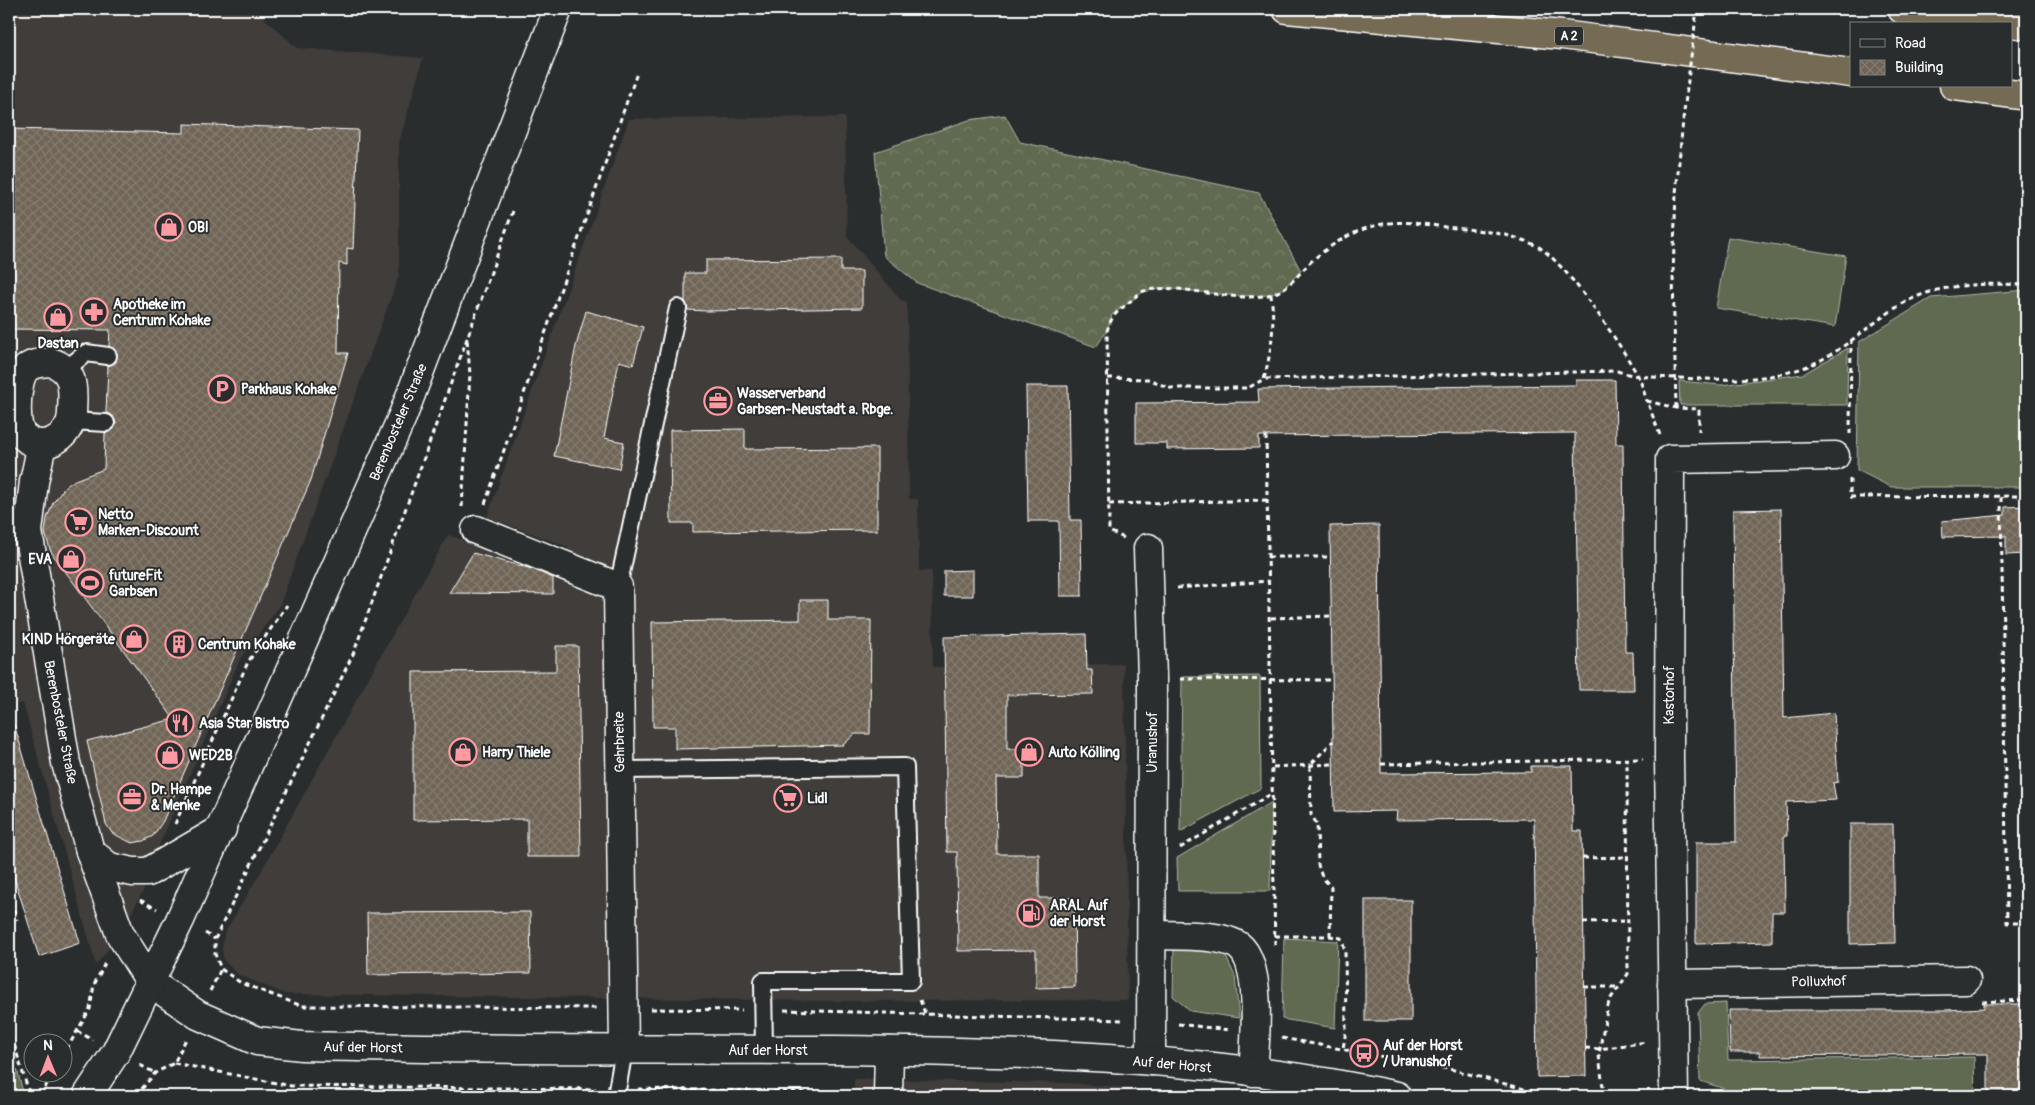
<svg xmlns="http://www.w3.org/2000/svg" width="2035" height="1105" font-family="Pangolin,sans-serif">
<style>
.built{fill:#3f3e3a}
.grass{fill:#606b51;stroke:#b0b5a8}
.forest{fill:url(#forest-crowns);stroke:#b0b5a8}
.building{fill:url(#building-cross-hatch);stroke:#fff}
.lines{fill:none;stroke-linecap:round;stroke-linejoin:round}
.lane-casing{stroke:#fff;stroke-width:20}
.street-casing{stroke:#fff;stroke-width:31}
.secondary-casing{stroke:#fff;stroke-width:31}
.highway-casing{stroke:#fff;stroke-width:31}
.path{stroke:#fff;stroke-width:3;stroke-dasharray:5 4;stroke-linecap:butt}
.lane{stroke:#2a2d2e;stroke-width:16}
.street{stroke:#2a2d2e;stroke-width:28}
.secondary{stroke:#2a2d2e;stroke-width:28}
.highway{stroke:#746b52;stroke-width:28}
.path-bridge{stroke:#fff;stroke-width:3;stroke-dasharray:5 4;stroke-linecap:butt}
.labels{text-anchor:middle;stroke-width:4;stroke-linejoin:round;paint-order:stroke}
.shield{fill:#2a2d2e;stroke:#bfc0c0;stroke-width:1}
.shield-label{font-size:12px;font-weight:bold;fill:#fff}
.poi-label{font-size:14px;font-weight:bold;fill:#fff;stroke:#2a2d2e;text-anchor:start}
.street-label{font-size:14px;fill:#fff;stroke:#2a2d2e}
</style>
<defs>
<pattern id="forest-crowns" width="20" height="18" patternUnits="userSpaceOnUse" patternTransform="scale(1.25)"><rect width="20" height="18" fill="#606b51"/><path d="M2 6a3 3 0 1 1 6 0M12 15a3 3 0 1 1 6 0" fill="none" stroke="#78816b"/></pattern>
<pattern id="building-cross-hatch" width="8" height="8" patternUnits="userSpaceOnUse" patternTransform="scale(1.25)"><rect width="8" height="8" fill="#6f6556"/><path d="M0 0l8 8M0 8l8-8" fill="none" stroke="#857c6f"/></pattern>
</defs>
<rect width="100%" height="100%" fill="#2a2d2e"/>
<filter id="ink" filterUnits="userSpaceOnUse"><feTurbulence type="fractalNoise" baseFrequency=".02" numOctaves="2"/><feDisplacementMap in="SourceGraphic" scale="10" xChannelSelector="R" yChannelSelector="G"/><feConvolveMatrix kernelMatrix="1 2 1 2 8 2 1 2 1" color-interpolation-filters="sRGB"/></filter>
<g filter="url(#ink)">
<g class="built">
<polygon points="9,9 254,9 297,48 423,58 399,143 399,275 279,607 240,659 154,857 148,882 120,934 96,965 23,703 17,704 9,672"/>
<polygon points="845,117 847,236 901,300 907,302 909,499 918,499 919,571 932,571 933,667 1124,664 1128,1000 840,1001 285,994 239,975 224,961 222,949 224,934 259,875 448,535 560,572 568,547 487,517 629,119"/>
<polygon points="854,1079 1069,1083 1226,1096 854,1096"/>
</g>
<g class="grass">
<polygon points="1728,237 1846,256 1835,327 1716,308"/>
<polygon points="2026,290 2026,487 1891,487 1857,470 1859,342 1931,298"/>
<polygon points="1848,348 1847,405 1680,405 1679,381 1721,385 1803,374"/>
<polygon points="1260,676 1261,788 1180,832 1182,677"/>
<polygon points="1272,802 1270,891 1178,891 1177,858"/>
<polygon points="1284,938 1338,941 1335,1028 1282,1019"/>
<polygon points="1174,947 1223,950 1235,976 1239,1018 1190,1011 1173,996"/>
<polygon points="1726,1003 1728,1060 1974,1057 1975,1096 1735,1096 1722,1088 1700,1081 1698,1013 1705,1004"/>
<polygon points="17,1069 24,1096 9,1096 9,1083"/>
</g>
<polygon class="forest" points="1005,115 1020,142 1259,193 1301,271 1284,288 1271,295 1238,296 1164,288 1143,292 1112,315 1107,331 1096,347 917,283 884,256 875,152 969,120"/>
<g class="building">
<polygon points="184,124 358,130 353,249 347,248 347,265 339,263 338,353 348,353 311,480 163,821 153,836 143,841 132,843 112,833 106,824 87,741 174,719 51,552 45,533 47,518 53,503 65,487 75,480 104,469 105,433 114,429 116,423 112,415 106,413 108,366 116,362 117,353 109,346 110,330 9,329 9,129 184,133"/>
<polygon points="841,259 841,271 862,271 862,308 706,311 688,310 685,301 685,273 706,273 706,260"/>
<polygon points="586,311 643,327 633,365 619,361 604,438 624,442 619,469 554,456 576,346"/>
<polygon points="1576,380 1615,380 1616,444 1623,444 1625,652 1633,652 1634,690 1579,690 1575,433 1259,436 1259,448 1167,449 1167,443 1136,443 1136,403 1259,402 1258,389 1576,385"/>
<polygon points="1026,386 1068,386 1070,520 1081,520 1082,596 1060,596 1059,521 1028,521"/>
<polygon points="745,429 745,449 877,448 877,530 693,532 693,523 671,523 670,430"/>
<polygon points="2026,506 2026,554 2006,555 2006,536 1943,537 1942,521 2005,515 2005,507"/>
<polygon points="1781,509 1784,718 1834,713 1838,782 1833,783 1836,800 1786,802 1787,836 1784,836 1785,912 1772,912 1772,942 1696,944 1696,842 1736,842 1733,510"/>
<polygon points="1379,525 1381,773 1531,772 1531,766 1572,766 1573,831 1582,831 1586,1076 1537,1077 1534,819 1396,820 1397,811 1334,812 1330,526"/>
<polygon points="473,553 532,569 553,578 553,594 449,593"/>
<polygon points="973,570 973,596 944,596 944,571"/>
<polygon points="800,600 828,600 828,620 871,620 870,734 855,734 843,745 675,749 675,727 653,727 652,622 800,620"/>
<polygon points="1086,634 1087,670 1092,670 1093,694 1007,695 1007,749 1024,749 1024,778 996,778 997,854 1039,854 1039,898 1074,898 1075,987 1036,988 1036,950 958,951 957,852 947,852 944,637"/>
<polygon points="556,646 578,646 581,857 527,857 527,819 413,820 413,672 556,671"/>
<polygon points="14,724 80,943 39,957 9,861 9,725"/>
<polygon points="1850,824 1893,824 1895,943 1850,944"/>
<rect x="1365" y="900" width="46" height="121"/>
<polygon points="530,912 531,973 368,975 367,913"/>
<polygon points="1984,1004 2025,1004 2026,1096 1988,1096 1988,1054 1760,1056 1760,1052 1730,1052 1729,1010 1946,1010 1984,1008"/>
</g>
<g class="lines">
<g class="lane-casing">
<g id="lane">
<polyline points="65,370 86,353 108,356"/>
<polyline points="72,421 106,423"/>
<polyline points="618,587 678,308"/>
<polyline points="619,770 905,767 911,981 763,981 764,1050"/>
<polyline points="616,1096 624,1050"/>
</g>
</g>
<g class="street-casing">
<g id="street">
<path d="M 50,362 C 76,369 73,391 72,413 C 72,438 38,457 21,433 C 14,422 16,379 25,370 C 31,363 42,363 50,362 Z"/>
<polyline points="42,444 34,482 28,531 66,763 90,851 120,934 151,983"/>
<polyline points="476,530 618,587 624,1050"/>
<polyline points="1148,548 1152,679 1151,1061"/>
<polyline points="90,851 109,867 133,872 148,872 222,829"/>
<path d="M 1152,935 C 1174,936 1221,933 1239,946 C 1263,965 1255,1043 1253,1072"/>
<polyline points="1672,984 1966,980"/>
<polyline points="888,1096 889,1051"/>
<polyline points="1674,1096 1669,758 1670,459 1835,456"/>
</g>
</g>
<g class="secondary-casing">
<g id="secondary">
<path d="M 151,983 L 198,1015 L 257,1041 L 302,1046 C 479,1050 655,1049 832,1050 C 1020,1052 1212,1055 1397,1096"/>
<polyline points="87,1096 116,1052 180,920 403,415 558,9"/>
</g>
</g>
<g class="highway-casing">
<g id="highway">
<polyline points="1287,9 1562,35 1851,73"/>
<polyline points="1902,9 2026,25"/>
<polyline points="1954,86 2026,96"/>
</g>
</g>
<g class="path">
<polyline points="513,211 354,652 215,939 215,954 221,969 241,983 302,1006 597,1008"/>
<path d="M 1108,378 L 1149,379 L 1169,388 L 1248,388 L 1264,379 L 1617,371 C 1639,378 1654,377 1677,378 C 1721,380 1766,382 1808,366 C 1843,352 1871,322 1904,303 C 1938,283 1987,283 2026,285"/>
<path d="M 1264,379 C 1272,348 1275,326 1271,295"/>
<polyline points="1676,408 1673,274 1676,193 1683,120"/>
<polyline points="1850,434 1851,340"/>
<polyline points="1660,435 1647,401 1676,408 1699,409 1699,431"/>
<polyline points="1266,436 1275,949"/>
<polyline points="1850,479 1850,497 2026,496"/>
<polyline points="2001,497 2007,923 2026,923"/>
<polyline points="485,504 637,73"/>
<polyline points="1109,504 1267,500"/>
<polyline points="462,507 470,374 467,339"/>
<path d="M 1124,538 L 1109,531 L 1107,331 C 1111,318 1115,313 1126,305 C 1132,300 1138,293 1144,291 C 1180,281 1233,305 1272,294 C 1290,289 1301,270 1315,258 C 1331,245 1353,231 1374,226 C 1397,219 1422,224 1445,227 C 1475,230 1509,232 1537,246 C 1566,262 1621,345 1638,376 C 1642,384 1644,393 1647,401"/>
<polyline points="1268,557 1330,557"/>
<polyline points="1177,588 1269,581"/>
<polyline points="1271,618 1331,616"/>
<polyline points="1180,679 1332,680"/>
<polyline points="1381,764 1643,759"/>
<polyline points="1273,767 1334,764"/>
<polyline points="175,824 248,662 287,605"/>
<polyline points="1180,848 1271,794"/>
<polyline points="1583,858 1628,857"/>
<polyline points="9,893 17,920"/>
<polyline points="140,900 157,909"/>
<polyline points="1583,922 1629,921"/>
<polyline points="205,933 215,939"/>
<polyline points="1275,936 1330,936 1341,938 1345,950 1346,1030 1343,1049"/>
<polyline points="1330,936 1331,887 1322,877 1318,865 1317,824 1311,815 1310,765 1333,741"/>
<polyline points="1584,987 1618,987"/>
<polyline points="210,991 221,969"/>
<polyline points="920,1000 925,1013"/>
<polyline points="1982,1002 2026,1000"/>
<polyline points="651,1009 742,1010"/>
<polyline points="784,1010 1125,1020"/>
<polyline points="1178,1024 1229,1030"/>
<polyline points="9,1028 30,1096"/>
<polyline points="77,1031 93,1040"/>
<polyline points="1282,1038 1454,1070 1550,1096"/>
<polyline points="1585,1048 1600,1049 1646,1042"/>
<polyline points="62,1057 90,1009 94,985 105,963"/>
<polyline points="174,1063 291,1086 596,1089"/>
<polyline points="140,1065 155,1073"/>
<polyline points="9,1073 17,1058"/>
<polyline points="638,1089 801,1092 819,1096"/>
<polyline points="40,1096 54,1072"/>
<polyline points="136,1096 155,1073 174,1063 186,1039"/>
<polyline points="506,1096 506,1088"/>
<polyline points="1604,1096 1599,1055 1602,1036 1609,1001 1628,974 1627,759"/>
</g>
<use href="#lane" class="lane"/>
<use href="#street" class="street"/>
<use href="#secondary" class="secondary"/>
<use href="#highway" class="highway"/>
<polyline class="path-bridge" points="1683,120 1697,9"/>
</g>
</g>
<defs>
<g id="shop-ring" transform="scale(1.4375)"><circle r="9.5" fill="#2a2d2e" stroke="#ff9aa2" stroke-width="1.5"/><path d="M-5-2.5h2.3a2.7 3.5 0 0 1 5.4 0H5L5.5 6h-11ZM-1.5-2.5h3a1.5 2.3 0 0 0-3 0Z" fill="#ff9aa2"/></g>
<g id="pharmacy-ring" transform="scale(1.4375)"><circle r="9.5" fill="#2a2d2e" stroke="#ff9aa2" stroke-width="1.5"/><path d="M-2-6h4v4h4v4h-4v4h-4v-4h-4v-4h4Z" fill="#ff9aa2"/></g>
<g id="parking-ring" transform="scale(1.4375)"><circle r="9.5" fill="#2a2d2e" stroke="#ff9aa2" stroke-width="1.5"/><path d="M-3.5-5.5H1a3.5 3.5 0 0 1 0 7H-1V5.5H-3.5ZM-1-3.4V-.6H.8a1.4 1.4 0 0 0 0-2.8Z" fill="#ff9aa2"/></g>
<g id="office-ring" transform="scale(1.4375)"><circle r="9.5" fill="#2a2d2e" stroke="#ff9aa2" stroke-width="1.5"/><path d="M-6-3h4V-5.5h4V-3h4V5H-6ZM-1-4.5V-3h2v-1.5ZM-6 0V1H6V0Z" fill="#ff9aa2"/></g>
<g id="supermarket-ring" transform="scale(1.4375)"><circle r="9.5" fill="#2a2d2e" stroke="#ff9aa2" stroke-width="1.5"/><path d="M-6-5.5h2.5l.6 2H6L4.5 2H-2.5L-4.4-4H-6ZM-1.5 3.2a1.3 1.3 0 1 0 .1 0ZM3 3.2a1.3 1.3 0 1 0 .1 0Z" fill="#ff9aa2"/></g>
<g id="stadium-ring" transform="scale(1.4375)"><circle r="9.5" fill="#2a2d2e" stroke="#ff9aa2" stroke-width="1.5"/><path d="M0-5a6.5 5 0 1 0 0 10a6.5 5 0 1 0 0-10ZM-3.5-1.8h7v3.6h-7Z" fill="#ff9aa2"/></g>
<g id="building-ring" transform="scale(1.4375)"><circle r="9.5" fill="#2a2d2e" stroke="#ff9aa2" stroke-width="1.5"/><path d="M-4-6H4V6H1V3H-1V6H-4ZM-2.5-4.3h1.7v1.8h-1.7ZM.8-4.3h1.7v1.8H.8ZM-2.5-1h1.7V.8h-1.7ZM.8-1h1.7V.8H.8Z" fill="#ff9aa2"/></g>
<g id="restaurant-ring" transform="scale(1.4375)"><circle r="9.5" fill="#2a2d2e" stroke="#ff9aa2" stroke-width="1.5"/><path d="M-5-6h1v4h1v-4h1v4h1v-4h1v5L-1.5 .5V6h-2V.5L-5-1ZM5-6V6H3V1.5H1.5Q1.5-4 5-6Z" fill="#ff9aa2"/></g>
<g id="fuel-ring" transform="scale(1.4375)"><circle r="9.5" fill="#2a2d2e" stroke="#ff9aa2" stroke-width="1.5"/><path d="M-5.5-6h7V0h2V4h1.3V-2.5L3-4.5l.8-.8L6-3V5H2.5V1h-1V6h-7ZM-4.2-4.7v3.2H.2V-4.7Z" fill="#ff9aa2"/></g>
<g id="bus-ring" transform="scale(1.4375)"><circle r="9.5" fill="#2a2d2e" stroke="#ff9aa2" stroke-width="1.5"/><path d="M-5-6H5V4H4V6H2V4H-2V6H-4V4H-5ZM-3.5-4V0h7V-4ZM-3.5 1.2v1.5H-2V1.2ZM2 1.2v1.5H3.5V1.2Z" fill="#ff9aa2"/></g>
</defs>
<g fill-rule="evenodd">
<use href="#shop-ring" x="169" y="227"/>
<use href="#pharmacy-ring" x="94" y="312"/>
<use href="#shop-ring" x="58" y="317"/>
<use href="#parking-ring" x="222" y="389"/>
<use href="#office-ring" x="718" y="401"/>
<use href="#supermarket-ring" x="79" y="522"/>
<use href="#shop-ring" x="71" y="559"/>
<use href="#stadium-ring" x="90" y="583"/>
<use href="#shop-ring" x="134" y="639"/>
<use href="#building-ring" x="179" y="644"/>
<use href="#restaurant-ring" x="180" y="723"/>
<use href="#shop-ring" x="463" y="752"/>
<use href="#shop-ring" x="1029" y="752"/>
<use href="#shop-ring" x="170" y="755"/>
<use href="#office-ring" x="132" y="797"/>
<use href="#supermarket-ring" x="788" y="798"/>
<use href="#fuel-ring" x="1031" y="913"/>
<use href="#bus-ring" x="1364" y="1053"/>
</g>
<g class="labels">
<rect class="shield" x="1555" y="26.5" width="28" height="19" rx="4"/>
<g class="shield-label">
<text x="1569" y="40">A 2</text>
</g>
<g class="poi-label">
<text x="188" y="232">OBI</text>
<text x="113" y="309">Apotheke im<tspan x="113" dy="16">Centrum Kohake</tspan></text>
<text x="58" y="348" text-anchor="middle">Dastan</text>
<text x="241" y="394">Parkhaus Kohake</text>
<text x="737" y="398">Wasserverband<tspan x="737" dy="16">Garbsen-Neustadt a. Rbge.</tspan></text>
<text x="98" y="519">Netto<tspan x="98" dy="16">Marken-Discount</tspan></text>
<text x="52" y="564" text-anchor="end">EVA</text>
<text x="109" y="580">futureFit<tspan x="109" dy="16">Garbsen</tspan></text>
<text x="115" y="644" text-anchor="end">KIND Hörgeräte</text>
<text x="198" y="649">Centrum Kohake</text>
<text x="199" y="728">Asia Star Bistro</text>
<text x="482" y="757">Harry Thiele</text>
<text x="1048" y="757">Auto Kölling</text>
<text x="189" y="760">WED2B</text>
<text x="151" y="794">Dr. Hampe<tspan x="151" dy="16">&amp; Menke</tspan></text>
<text x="807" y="803">Lidl</text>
<text x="1050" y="910">ARAL Auf<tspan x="1050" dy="16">der Horst</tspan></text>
<text x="1383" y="1050">Auf der Horst<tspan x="1383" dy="16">/ Uranushof</tspan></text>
</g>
<g class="street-label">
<text transform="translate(398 422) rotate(-67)" y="5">Berenbosteler Straße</text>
<text transform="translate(1669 695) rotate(-90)" y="5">Kastorhof</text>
<text transform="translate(61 722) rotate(79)" y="5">Berenbosteler Straße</text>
<text transform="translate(619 742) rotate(-91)" y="5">Gehrbreite</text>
<text transform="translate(1152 742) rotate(-90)" y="5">Uranushof</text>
<text transform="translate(1819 981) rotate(-1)" y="5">Polluxhof</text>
<text transform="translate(363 1047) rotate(1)" y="5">Auf der Horst</text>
<text x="768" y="1055">Auf der Horst</text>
<text transform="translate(1172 1064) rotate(5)" y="5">Auf der Horst</text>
</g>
</g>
<rect width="2035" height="1105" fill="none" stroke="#2a2d2e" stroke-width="30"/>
<rect x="15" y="15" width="2005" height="1075" fill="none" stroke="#fff" stroke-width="2" filter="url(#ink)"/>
<rect x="1850" y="22" width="162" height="65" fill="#2a2d2e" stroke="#7f8182"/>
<rect x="1860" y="39" width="25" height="8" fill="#2a2d2e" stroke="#7f8182"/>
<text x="1895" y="48" font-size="15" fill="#ffffff">Road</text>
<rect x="1860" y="60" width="25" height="15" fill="url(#building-cross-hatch)" stroke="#7f8182"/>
<text x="1895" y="72" font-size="15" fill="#ffffff">Building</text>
<g transform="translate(48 1058) rotate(359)"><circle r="24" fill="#2a2d2e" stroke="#7f8182"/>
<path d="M0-4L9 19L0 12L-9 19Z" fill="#ff9aa2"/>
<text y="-8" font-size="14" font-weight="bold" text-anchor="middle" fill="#ffffff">N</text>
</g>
</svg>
